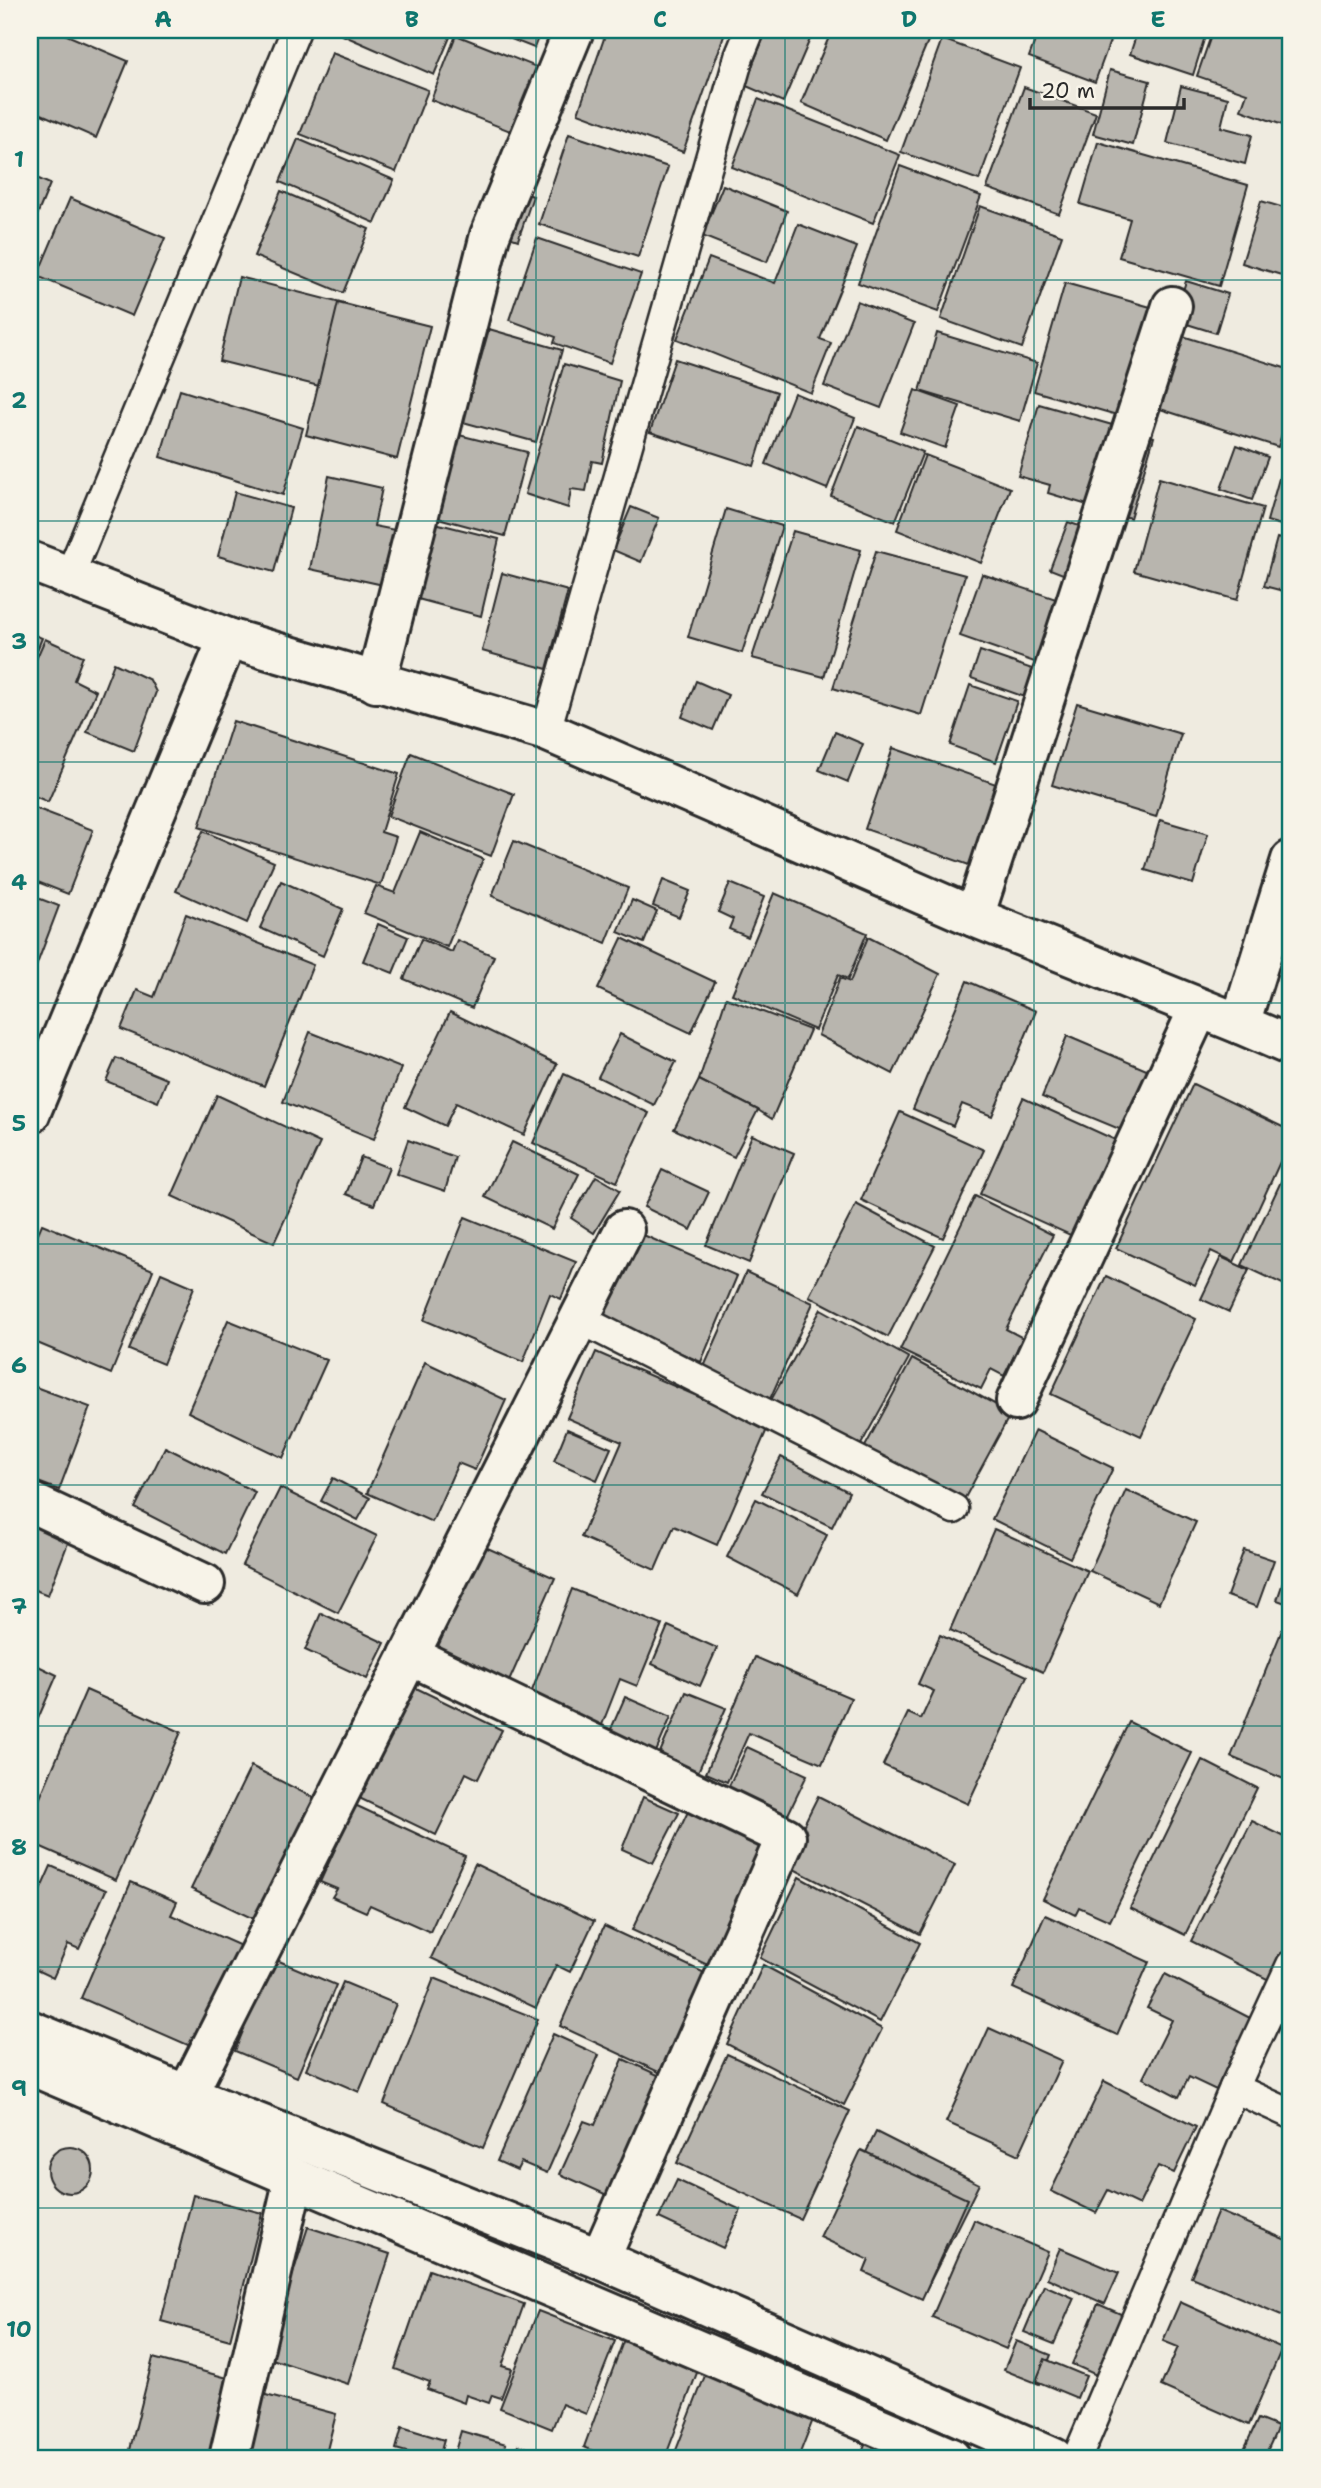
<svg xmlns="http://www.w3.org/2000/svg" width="1321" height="2488" font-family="'Shantell Sans',sans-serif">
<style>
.building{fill:#b8b5ae;stroke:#2b2b2b;stroke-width:2}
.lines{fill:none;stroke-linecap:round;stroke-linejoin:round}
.lane-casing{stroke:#2b2b2b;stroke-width:33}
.street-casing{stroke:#2b2b2b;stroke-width:44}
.secondary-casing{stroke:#2b2b2b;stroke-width:44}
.lane{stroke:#f7f3e8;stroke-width:28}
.street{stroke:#f7f3e8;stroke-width:38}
.secondary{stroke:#f7f3e8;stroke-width:38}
.grid{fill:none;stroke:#0f766e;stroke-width:2;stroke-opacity:0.55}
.neatline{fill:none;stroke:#0f766e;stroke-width:2.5}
.grid-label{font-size:23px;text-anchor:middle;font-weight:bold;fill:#0f766e}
</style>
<rect width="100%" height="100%" fill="#efebe0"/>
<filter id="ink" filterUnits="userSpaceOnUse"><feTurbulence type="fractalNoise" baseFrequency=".0143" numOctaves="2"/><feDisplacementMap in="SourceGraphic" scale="14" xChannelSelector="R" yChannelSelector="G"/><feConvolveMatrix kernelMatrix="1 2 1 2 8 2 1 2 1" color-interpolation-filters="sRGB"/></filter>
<g filter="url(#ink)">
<g class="building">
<polygon points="30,30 55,30 128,61 96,138 30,109"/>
<polygon points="331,30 453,30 434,75"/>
<polygon points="497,30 541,30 534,48 496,33"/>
<polygon points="607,30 636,32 636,30 717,30 725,33 683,152 578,113"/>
<polygon points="767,30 814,30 783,102 744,85"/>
<polygon points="832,30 921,30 931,34 886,140 801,103"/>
<polygon points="1039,30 1114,30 1095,82 1029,57"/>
<polygon points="1138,30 1207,30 1193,75 1130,54"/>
<polygon points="1213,30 1263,30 1291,40 1291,117 1288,127 1241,110 1247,93 1197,76"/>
<polygon points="456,35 544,70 518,134 431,100"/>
<polygon points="942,39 1020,68 979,180 901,152"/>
<polygon points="332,53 428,90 396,172 300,134"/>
<polygon points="1110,70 1150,81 1133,145 1093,134"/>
<polygon points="1181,86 1228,98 1221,127 1252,135 1245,164 1167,143"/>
<polygon points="1024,87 1096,113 1059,214 987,188"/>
<polygon points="758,99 900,155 873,223 732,167"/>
<polygon points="569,134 668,167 638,257 539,224"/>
<polygon points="298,139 394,180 375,223 280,182"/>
<polygon points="1098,142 1248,185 1219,286 1119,257 1130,219 1080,204"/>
<polygon points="900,166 981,196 938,312 858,283"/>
<polygon points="30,175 50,184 30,232"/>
<polygon points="723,185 787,211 767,262 702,236"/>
<polygon points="503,186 533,196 518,240 488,230"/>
<polygon points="281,191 369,229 343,293 254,256"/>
<polygon points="70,198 165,238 132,316 37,276"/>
<polygon points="1261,201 1291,210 1291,278 1242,263"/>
<polygon points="980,206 1062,235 1022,348 941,319"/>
<polygon points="798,224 857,247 820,339 831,343 811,393 677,339 709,258 775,283"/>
<polygon points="537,238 641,274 610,363 554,343 556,337 509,320"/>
<polygon points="239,277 368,310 347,393 219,361"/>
<polygon points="1186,281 1228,294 1216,333 1174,320"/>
<polygon points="1065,283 1172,313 1141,422 1034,391"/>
<polygon points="857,301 914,324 881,408 824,386"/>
<polygon points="338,303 430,326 397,459 306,435"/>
<polygon points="489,329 562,350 536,442 463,422"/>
<polygon points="937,333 1037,363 1020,421 920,391"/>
<polygon points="1173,333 1291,370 1291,404 1278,447 1151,406"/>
<polygon points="675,359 777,392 754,466 650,432"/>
<polygon points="564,364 620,381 602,463 592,461 586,491 571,489 568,508 525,494"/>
<polygon points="180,390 303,428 283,495 160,457"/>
<polygon points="915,390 960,406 945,448 900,432"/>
<polygon points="794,393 855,418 827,489 766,464"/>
<polygon points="1039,404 1154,437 1130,518 1048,493 1050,485 1018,476"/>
<polygon points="858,426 923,452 895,522 831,496"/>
<polygon points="459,435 527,452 505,536 438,518"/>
<polygon points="1289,443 1291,444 1291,528 1267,521"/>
<polygon points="1237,445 1268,457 1252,500 1221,489"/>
<polygon points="925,455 1010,488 981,563 897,530"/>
<polygon points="329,476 382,488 374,526 400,531 388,586 310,569"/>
<polygon points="1159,478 1263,508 1237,600 1134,571"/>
<polygon points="235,492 291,508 274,572 218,556"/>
<polygon points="631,507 659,518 641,562 613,550"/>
<polygon points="726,509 782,526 742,653 688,637"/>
<polygon points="431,522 499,539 481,616 414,598"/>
<polygon points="1068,522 1096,532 1078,580 1050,569"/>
<polygon points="793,531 861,550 824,677 752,658"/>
<polygon points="1277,538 1291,542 1291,593 1264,586"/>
<polygon points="876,551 965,575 921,715 833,688"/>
<polygon points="502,573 568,591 547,669 482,651"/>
<polygon points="982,574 1062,601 1040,664 960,636"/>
<polygon points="30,633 42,638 30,667"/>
<polygon points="45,639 83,656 74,680 96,691 48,802 30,794 30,673"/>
<polygon points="980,651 1035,670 1025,697 971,678"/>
<polygon points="114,663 150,680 156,692 134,751 87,732"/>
<polygon points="696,681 728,695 713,730 682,717"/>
<polygon points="970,685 1017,701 996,762 950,745"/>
<polygon points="1077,703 1181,734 1156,817 1052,785"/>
<polygon points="233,721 399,774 381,832 396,837 381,885 199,827"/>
<polygon points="835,732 863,744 848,782 819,770"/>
<polygon points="893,748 999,785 972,866 865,829"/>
<polygon points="411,753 514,794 491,856 388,816"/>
<polygon points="30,806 93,830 68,894 30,879"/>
<polygon points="1160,820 1208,834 1193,884 1145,870"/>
<polygon points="203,831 274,862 247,923 176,891"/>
<polygon points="420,832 483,859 447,947 364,913 376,886 395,893"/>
<polygon points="514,841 628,888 606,943 492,896"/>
<polygon points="663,880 690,891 679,917 653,906"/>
<polygon points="281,881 343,909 323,956 260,928"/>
<polygon points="730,883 764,897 748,937 729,929 733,919 718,912"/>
<polygon points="774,893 867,933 848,979 838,975 815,1030 732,994"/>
<polygon points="30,895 59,906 32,977 30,976"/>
<polygon points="632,900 657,911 644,943 618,932"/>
<polygon points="186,914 313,965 264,1086 121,1029 137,990 154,997"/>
<polygon points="378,924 408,937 393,973 363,961"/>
<polygon points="868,937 940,974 893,1074 818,1035 840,978 850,982"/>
<polygon points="622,938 715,982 691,1033 598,989"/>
<polygon points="421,939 452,952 457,940 494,956 472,1008 404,979"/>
<polygon points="967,981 1036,1011 992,1116 962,1104 953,1126 913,1109"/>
<polygon points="726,998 810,1030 772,1119 758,1110 699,1080"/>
<polygon points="450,1012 557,1064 524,1135 456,1103 445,1126 405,1107"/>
<polygon points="310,1032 401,1068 374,1139 283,1102"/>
<polygon points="620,1034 676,1062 654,1105 598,1077"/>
<polygon points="1067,1036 1149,1071 1124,1131 1042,1097"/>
<polygon points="116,1058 167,1079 158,1102 106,1081"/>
<polygon points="564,1074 649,1113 617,1182 533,1143"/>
<polygon points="699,1080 758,1110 734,1157 674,1129"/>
<polygon points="1193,1084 1291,1131 1291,1138 1234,1262 1211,1251 1195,1285 1116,1248"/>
<polygon points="217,1095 320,1143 274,1243 172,1196"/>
<polygon points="1023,1098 1122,1143 1079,1239 980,1194"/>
<polygon points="900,1112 984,1150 943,1238 861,1200"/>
<polygon points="752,1135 794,1153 749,1263 706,1245"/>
<polygon points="408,1140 455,1157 445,1191 396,1174"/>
<polygon points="512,1142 579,1174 552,1229 485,1197"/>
<polygon points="361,1157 389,1168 374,1205 346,1194"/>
<polygon points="1291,1160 1291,1288 1242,1265"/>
<polygon points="662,1170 709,1192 691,1230 644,1207"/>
<polygon points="596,1176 620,1190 594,1233 571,1218"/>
<polygon points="975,1196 1053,1235 1006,1329 1023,1338 1004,1376 991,1369 981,1389 900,1350"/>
<polygon points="856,1204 935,1246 888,1337 809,1296"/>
<polygon points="465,1217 576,1262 561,1299 550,1294 523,1362 424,1320"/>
<polygon points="42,1224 153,1270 111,1374 30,1340 30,1252"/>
<polygon points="632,1230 737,1276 701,1362 596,1316"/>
<polygon points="1221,1257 1249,1270 1229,1312 1201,1299"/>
<polygon points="746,1272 813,1303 770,1399 703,1369"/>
<polygon points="161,1273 194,1287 163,1364 129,1350"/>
<polygon points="1106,1276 1196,1319 1141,1436 1051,1394"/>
<polygon points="821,1309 909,1358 858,1450 770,1402"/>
<polygon points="228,1320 327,1360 283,1458 188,1412"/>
<polygon points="596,1352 768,1427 717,1545 674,1526 655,1570 581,1537 622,1442 567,1418"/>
<polygon points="912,1359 1011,1413 960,1507 861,1454"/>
<polygon points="425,1362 506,1400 475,1470 458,1463 432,1522 367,1493"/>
<polygon points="30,1385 90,1407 59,1490 30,1479"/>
<polygon points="567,1429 611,1448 597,1480 554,1461"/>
<polygon points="1035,1430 1113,1468 1070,1558 992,1519"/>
<polygon points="165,1447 255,1492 225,1554 135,1508"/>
<polygon points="781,1457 849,1492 832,1527 762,1493"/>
<polygon points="333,1478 370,1498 358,1520 321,1501"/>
<polygon points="280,1488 377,1536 338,1613 242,1565"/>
<polygon points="1126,1490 1196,1522 1159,1603 1090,1571"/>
<polygon points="756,1499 827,1535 798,1594 727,1557"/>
<polygon points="30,1519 71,1535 48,1595 30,1588"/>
<polygon points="994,1529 1088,1571 1043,1672 950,1630"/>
<polygon points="483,1546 555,1578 507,1686 435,1653"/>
<polygon points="1244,1550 1274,1560 1257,1607 1227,1596"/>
<polygon points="1291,1559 1291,1605 1277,1600"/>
<polygon points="572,1589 662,1625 637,1686 620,1679 600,1730 528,1701"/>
<polygon points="321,1613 385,1643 367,1679 305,1650"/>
<polygon points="668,1626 717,1648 700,1686 652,1664"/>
<polygon points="1282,1630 1291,1634 1291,1782 1231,1757"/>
<polygon points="940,1635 1027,1676 968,1804 883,1765 908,1713 921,1719 934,1691 918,1684"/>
<polygon points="755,1657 851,1698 822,1764 749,1733 727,1782 706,1773"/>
<polygon points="30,1662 57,1675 30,1737"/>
<polygon points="408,1684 502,1730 478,1779 466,1773 436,1835 355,1796"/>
<polygon points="86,1690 181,1732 116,1880 30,1842 30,1821"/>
<polygon points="686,1692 726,1708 694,1781 655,1764"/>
<polygon points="625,1697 671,1717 653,1759 607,1738"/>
<polygon points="1129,1722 1192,1753 1110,1921 1079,1907 1075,1915 1043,1899"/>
<polygon points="747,1747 807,1775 782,1827 723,1799"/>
<polygon points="1202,1760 1257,1788 1185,1935 1130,1908"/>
<polygon points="251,1766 318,1800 262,1923 191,1889"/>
<polygon points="818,1796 955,1865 920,1934 784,1864"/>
<polygon points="643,1797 679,1813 653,1863 622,1849"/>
<polygon points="692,1803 774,1842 714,1968 632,1930"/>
<polygon points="355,1805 465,1856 430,1932 370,1905 366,1912 332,1897 337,1889 320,1882"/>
<polygon points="1252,1821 1291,1840 1291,1944 1273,1982 1191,1941"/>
<polygon points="475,1864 594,1921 570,1972 556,1965 536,2008 431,1958"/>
<polygon points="51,1866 106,1890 79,1949 68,1944 53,1978 30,1967 30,1913"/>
<polygon points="799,1877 920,1943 880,2022 760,1958"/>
<polygon points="131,1882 177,1902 171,1915 241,1946 197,2049 81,1998"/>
<polygon points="1045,1915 1149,1962 1117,2035 1013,1988"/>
<polygon points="604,1926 709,1975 665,2075 560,2026"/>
<polygon points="272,1958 336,1985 297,2077 235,2051"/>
<polygon points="763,1965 882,2029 844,2105 727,2044"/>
<polygon points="1165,1974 1252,2019 1216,2090 1189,2077 1179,2097 1143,2078 1172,2020 1147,2008"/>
<polygon points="434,1978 538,2019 483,2148 384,2104"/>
<polygon points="343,1982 396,2004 359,2092 306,2069"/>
<polygon points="989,2028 1062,2061 1019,2155 946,2122"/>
<polygon points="553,2034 599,2055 547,2173 521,2162 517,2170 497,2161"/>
<polygon points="727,2054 850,2111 800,2219 677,2163"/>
<polygon points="623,2059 671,2081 618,2200 560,2174 584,2121 595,2125"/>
<polygon points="1104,2081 1196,2127 1174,2173 1158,2166 1139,2205 1108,2190 1096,2213 1051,2191"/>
<polygon points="876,2132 979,2184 924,2294 867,2265 875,2250 829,2227"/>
<circle cx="70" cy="2170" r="23"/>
<polygon points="861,2150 967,2199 922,2299 864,2272 869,2260 820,2237"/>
<polygon points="677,2180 741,2210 723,2248 659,2218"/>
<polygon points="193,2195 262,2213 230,2340 161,2321"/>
<polygon points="1218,2211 1291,2242 1291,2319 1191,2277"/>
<polygon points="974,2220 1048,2252 1006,2349 932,2317"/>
<polygon points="308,2227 390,2254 348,2384 266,2357"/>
<polygon points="1060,2248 1119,2273 1105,2304 1047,2278"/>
<polygon points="429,2270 524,2304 502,2366 512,2369 501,2398 492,2395 489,2403 466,2395 464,2403 427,2389 430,2382 395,2369"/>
<polygon points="1044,2285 1074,2298 1054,2344 1024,2332"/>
<polygon points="1180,2302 1282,2348 1249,2425 1161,2386 1178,2347 1163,2341"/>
<polygon points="1098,2304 1130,2318 1103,2378 1072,2364"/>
<polygon points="538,2311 615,2341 586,2414 562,2404 552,2429 500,2408"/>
<polygon points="624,2339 698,2370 665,2458 609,2458 584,2447"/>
<polygon points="1016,2341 1051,2355 1039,2384 1004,2370"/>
<polygon points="153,2358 235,2380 215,2458 128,2458"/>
<polygon points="1045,2359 1086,2376 1077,2398 1036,2381"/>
<polygon points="706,2373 814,2417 798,2458 673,2458"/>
<polygon points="262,2394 336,2414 325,2458 245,2458"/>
<polygon points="1258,2419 1278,2427 1264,2458 1240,2458"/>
<polygon points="402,2427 444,2440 439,2458 427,2458 396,2449"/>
<polygon points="461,2431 506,2444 502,2458 465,2458 454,2455"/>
<polygon points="1291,2432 1291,2458 1277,2458"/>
<polygon points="867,2440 914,2458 860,2458"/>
<polygon points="518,2445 558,2458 514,2458"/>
</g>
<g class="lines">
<g class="lane-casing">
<g id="lane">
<polyline points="69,577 296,30"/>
<polyline points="546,731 739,57 750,30"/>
<polyline points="580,1319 954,1509"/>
<polyline points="1291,1965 1234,2088 1291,2114"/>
<polyline points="1077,2458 1234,2088"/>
</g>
</g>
<g class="street-casing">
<g id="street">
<polyline points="30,561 228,638 546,731 974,917 1240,1024 1291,1046"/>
<polyline points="376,683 490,235 574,30"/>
<polyline points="974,917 1172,306"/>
<polyline points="1240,1024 1291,860"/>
<polyline points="30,1114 228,638"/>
<polyline points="1016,1401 1199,1008"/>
<polyline points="30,1502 205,1584"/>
<polyline points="409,1655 786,1837 600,2259"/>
<polyline points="187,2095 624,1230"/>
<polyline points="229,2458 294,2178"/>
</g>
</g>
<g class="secondary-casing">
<g id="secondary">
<polyline points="30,2030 187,2095 600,2259 1054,2458"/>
<polyline points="30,2065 951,2458"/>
</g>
</g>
<use href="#lane" class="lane"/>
<use href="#street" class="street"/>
<use href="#secondary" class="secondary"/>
</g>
</g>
<path class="grid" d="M 287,30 L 287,2458M 536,30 L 536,2458M 785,30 L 785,2458M 1034,30 L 1034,2458M 30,280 L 1291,280M 30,521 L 1291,521M 30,762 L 1291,762M 30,1003 L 1291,1003M 30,1244 L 1291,1244M 30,1485 L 1291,1485M 30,1726 L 1291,1726M 30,1967 L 1291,1967M 30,2208 L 1291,2208"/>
<rect width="1321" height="2488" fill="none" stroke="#f7f3e8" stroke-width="77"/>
<path d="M1030 98v10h154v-10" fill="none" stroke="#2b2b2b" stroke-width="3.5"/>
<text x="1041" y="98" font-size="21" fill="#2b2b2b" stroke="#f7f3e8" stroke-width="5" paint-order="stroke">20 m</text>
<rect x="38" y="38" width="1244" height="2412" class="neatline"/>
<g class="grid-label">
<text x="163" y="27">A</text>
<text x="412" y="27">B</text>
<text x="660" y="27">C</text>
<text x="909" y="27">D</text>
<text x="1158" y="27">E</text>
<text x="19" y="167">1</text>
<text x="19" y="408">2</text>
<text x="19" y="649">3</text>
<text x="19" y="890">4</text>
<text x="19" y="1131">5</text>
<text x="19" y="1373">6</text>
<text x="19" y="1614">7</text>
<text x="19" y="1855">8</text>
<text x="19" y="2096">9</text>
<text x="19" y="2337">10</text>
</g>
</svg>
